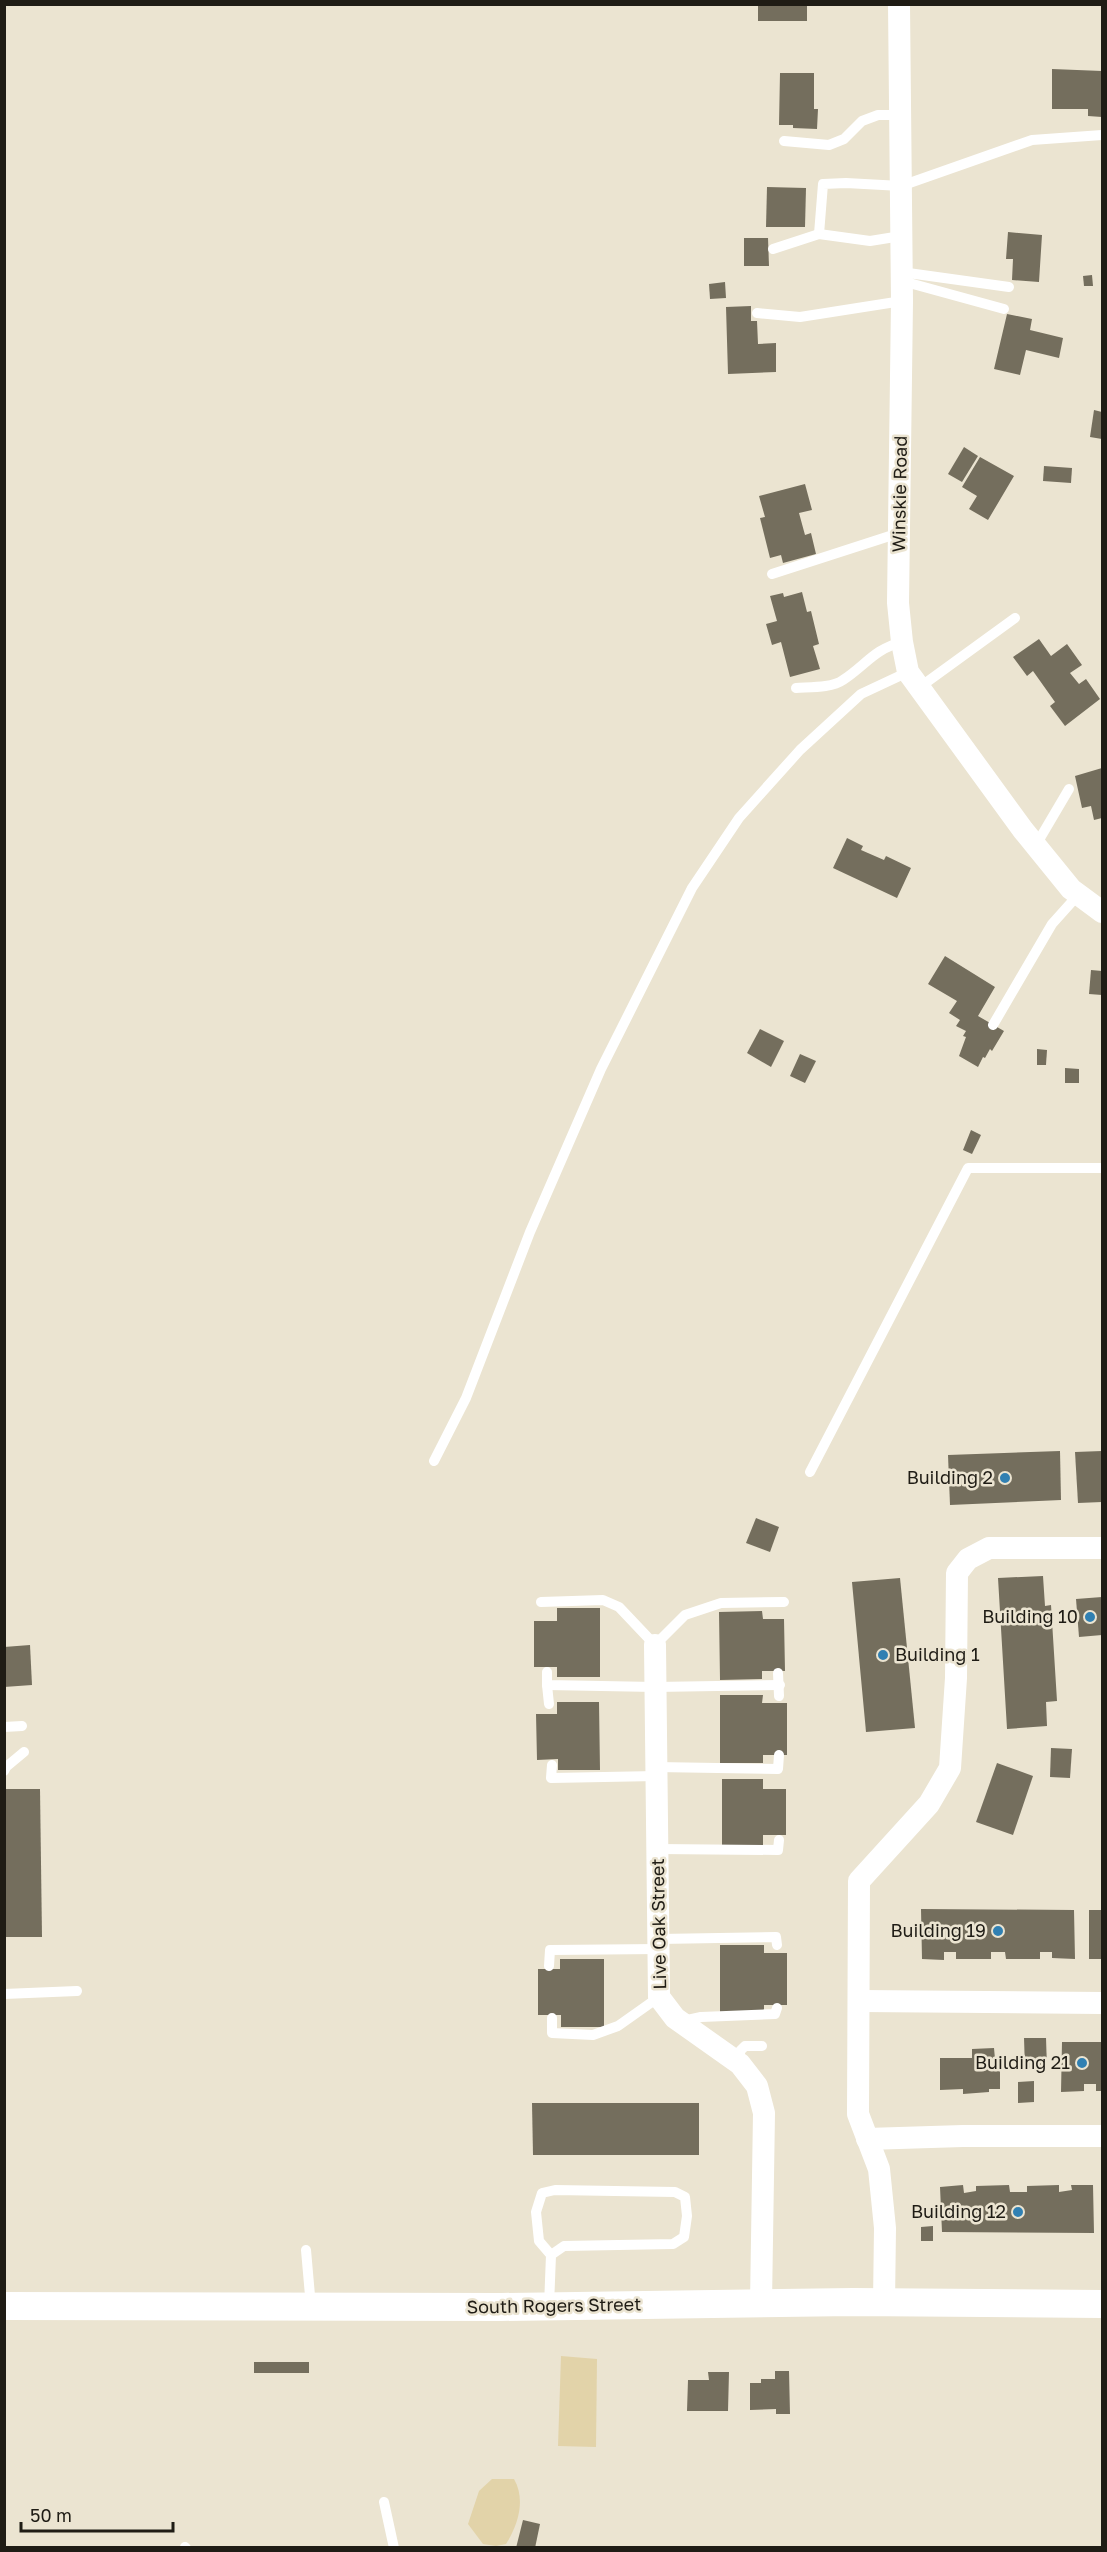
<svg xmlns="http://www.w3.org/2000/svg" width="1107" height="2552" font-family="'Golos Text',sans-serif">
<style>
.green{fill:#e2d3a9}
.building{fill:#746e5d}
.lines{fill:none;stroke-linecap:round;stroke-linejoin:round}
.service{stroke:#fff;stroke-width:10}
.minor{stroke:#fff;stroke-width:22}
.tertiary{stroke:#fff;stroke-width:28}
.poi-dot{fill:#3180b2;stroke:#ebe4d1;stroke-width:2}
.labels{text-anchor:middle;stroke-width:5;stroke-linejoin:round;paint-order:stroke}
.street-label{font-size:18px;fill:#1f1c15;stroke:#ebe4d1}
.poi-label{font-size:18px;fill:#1f1c15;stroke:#ebe4d1;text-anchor:end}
</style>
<rect width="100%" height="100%" fill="#ebe4d1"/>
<g class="green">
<polygon points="561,2356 597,2359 596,2447 558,2446"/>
<path d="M 492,2479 L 514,2479 C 526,2500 518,2525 506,2544 L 496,2546 L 483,2544 L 468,2524 L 479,2491 Z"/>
</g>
<g class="building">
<rect x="758" y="4" width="49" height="17"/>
<polygon points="1052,69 1102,71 1102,117 1088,116 1088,109 1052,109"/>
<polygon points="780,73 814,73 814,109 818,109 817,129 793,128 793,125 779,125"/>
<polygon points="767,187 806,188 805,227 766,227"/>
<polygon points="1008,232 1042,235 1039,282 1012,280 1013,259 1006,259"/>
<polygon points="744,238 768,238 769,266 744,266"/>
<polygon points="1092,275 1093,286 1084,286 1083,276"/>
<polygon points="725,282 726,298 710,299 709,284"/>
<polygon points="751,306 751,321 757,321 758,344 776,343 776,372 728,374 726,307"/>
<polygon points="1007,314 1032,319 1030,330 1063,338 1059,358 1026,350 1020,375 994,369"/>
<polygon points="1094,410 1102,412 1102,439 1090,437"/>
<polygon points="964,447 978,456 962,482 948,474"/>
<polygon points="980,457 1014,476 988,520 969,509 977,496 962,487"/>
<polygon points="1044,466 1072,468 1071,483 1043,481"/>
<polygon points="805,484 812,510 799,513 805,535 811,533 816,554 783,563 781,555 770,558 760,518 765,517 759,496"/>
<polygon points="802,592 807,612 811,611 819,644 813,646 820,669 790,677 781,642 772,645 766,624 777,621 770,596 783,593 784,597"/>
<polygon points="1039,639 1051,656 1067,644 1082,665 1070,673 1079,684 1086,679 1100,699 1065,726 1050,706 1055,702 1033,671 1027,676 1013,657"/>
<polygon points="1102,768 1102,818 1094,820 1091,806 1082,808 1075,776"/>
<polygon points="847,838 863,846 861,850 884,860 886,856 911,868 897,898 833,868"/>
<polygon points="945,956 995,987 978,1016 1004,1031 992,1051 990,1049 985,1058 983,1057 978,1067 959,1056 966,1037 963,1036 966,1031 956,1026 960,1020 949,1013 957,1001 928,984"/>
<polygon points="1091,970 1102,971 1102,995 1089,994"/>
<polygon points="760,1029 784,1041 771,1067 747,1053"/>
<polygon points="1037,1049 1047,1050 1046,1065 1037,1065"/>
<polygon points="800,1054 816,1061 805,1083 790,1076"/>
<polygon points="1065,1068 1079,1069 1079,1083 1065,1083"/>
<polygon points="971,1130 981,1135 972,1154 963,1150"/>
<polygon points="1060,1451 1061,1500 950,1505 948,1455"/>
<polygon points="1102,1451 1102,1502 1078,1503 1075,1452"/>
<polygon points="756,1518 779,1527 770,1552 746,1543"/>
<polygon points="1043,1576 1045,1606 1051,1605 1057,1701 1046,1702 1047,1726 1007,1729 998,1578"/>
<polygon points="900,1578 915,1728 866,1732 852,1582"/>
<polygon points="1102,1597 1102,1635 1079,1637 1076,1599"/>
<polygon points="557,1608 600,1608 600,1677 557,1677 557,1667 534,1667 534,1621 557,1621"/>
<polygon points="762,1611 763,1619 784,1619 785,1671 762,1671 762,1679 720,1680 719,1612"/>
<polygon points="30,1645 32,1685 4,1687 4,1647"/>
<polygon points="720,1695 763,1695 762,1703 787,1703 787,1755 763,1755 763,1763 720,1763"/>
<polygon points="557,1702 599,1702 600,1770 558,1770 558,1759 537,1760 536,1714 557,1714"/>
<polygon points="1051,1748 1072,1749 1070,1778 1050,1777"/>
<polygon points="997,1763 1033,1776 1013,1835 976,1822"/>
<polygon points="722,1779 763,1779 763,1789 786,1789 786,1835 763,1835 763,1846 722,1846"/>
<polygon points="4,1789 40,1789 42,1937 4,1937"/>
<polygon points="921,1909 1074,1910 1075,1959 1052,1958 1052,1952 1040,1952 1040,1959 1006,1959 1005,1952 991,1952 991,1959 956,1959 956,1952 944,1952 944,1960 922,1959"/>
<rect x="1089" y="1910" width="13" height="49"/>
<polygon points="720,1945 764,1945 764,1953 787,1953 787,2005 764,2005 764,2014 720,2014"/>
<polygon points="560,1959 604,1959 604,2027 561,2027 561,2015 538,2015 538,1969 560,1969"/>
<polygon points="1024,2038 1046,2038 1047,2068 1025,2068"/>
<polygon points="1062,2042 1102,2042 1102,2091 1096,2091 1096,2084 1084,2084 1084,2091 1061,2092"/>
<polygon points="994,2048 995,2059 1000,2058 1000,2089 989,2089 989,2092 963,2094 963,2089 940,2090 940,2058 972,2058 972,2049"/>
<polygon points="1034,2081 1034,2102 1018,2103 1018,2082"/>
<polygon points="532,2103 699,2103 699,2155 533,2155"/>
<polygon points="963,2185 964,2193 976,2191 976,2186 1009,2185 1010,2192 1027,2192 1027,2186 1059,2185 1059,2192 1072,2190 1071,2185 1093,2185 1094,2233 942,2232 940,2187"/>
<polygon points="933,2226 933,2241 921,2241 921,2227"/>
<rect x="254" y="2362" width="55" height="11"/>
<polygon points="775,2371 789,2371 790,2414 776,2414 776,2409 750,2410 750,2383 761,2383 761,2379 775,2379"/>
<polygon points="708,2372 729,2372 728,2411 687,2411 688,2380 709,2380"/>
<polygon points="523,2520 540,2524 535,2548 516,2548"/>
</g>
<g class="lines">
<g class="service">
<polyline points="784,141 829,145 844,139 862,121 878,115 900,115"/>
<polyline points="819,234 823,184 846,183 901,186 1032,140 1102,135"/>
<polyline points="773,249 819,234 870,241 901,236"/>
<polyline points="901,272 1009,287"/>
<polyline points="902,281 1004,309"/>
<polyline points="757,313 800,317 902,301"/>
<polyline points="772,574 899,533"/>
<polyline points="920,687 1015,618"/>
<path d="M 796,688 C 809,687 832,688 843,680 C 865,666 874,649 902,642"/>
<polyline points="1036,845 1069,789"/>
<polyline points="993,1025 1052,924 1078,895"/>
<polyline points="434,1461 466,1398 530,1232 601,1069 692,888 739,818 800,750 861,694 908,672"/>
<polyline points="810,1472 968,1168 1102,1168"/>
<polyline points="541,1602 603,1600 619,1607 655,1645 685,1615 721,1603 784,1602"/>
<polyline points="547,1672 547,1685 655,1687 780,1685"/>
<polyline points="778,1673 779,1696"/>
<polyline points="547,1685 549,1704"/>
<polyline points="4,1727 22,1726"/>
<polyline points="552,1765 551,1778 657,1776"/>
<polyline points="656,1767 778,1769 779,1755"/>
<polyline points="4,1771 6,1767 24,1752"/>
<polyline points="658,1849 778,1850 779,1840"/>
<polyline points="659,1939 776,1937 777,1945"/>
<polyline points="549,1966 550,1950 659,1949"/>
<polyline points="4,1994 77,1991"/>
<polyline points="552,2018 552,2033 593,2035 618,2026 659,1997"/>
<polyline points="683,2021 701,2017 775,2014 777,2008"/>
<polyline points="740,2063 740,2051 745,2046 762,2046"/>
<polyline points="306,2250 311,2307"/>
<polyline points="549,2306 551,2255 539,2241 536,2212 542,2193 555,2190 675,2192 685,2197 687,2216 684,2237 673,2244 564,2246 551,2255"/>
<polyline points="384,2502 394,2548"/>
<polyline points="185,2547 186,2548"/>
</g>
<g class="minor">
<polyline points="899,4 902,301 898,603 902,642 908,672 1023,830 1071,889 1102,912"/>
<polyline points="655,1645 659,1997 675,2018 740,2064 757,2086 764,2113 761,2303"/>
<polyline points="860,2001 1102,2003"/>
<polyline points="867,2139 963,2136 1102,2136"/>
<polyline points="884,2303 885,2228 879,2169 858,2114 859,1881 929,1804 950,1768 956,1678 957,1573 968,1559 989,1548 1102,1548"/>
</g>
<polyline class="tertiary" points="4,2306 501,2307 853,2302 1102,2304"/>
</g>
<g class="poi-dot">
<circle cx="1005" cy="1478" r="6"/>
<circle cx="1090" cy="1617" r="6"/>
<circle cx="883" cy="1655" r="6"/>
<circle cx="998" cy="1931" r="6"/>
<circle cx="1082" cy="2063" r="6"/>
<circle cx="1018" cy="2212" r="6"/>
</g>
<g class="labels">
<g class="street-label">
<text transform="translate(900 494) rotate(-89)" y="6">Winskie Road</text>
<text transform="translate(659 1924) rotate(-91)" y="6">Live Oak Street</text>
<text transform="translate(554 2306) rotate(-1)" y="6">South Rogers Street</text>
</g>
<g class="poi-label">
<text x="993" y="1484">Building 2</text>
<text x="1078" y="1623">Building 10</text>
<text x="895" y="1661" text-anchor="start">Building 1</text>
<text x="986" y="1937">Building 19</text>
<text x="1070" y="2069">Building 21</text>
<text x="1006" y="2218">Building 12</text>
</g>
</g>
<rect width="1107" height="2552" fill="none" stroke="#1f1c15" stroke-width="12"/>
<path d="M21 2522v9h152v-9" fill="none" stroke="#1f1c15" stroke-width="3"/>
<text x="30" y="2522" font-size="18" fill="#1f1c15" stroke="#ebe4d1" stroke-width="4.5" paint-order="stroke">50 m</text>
</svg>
